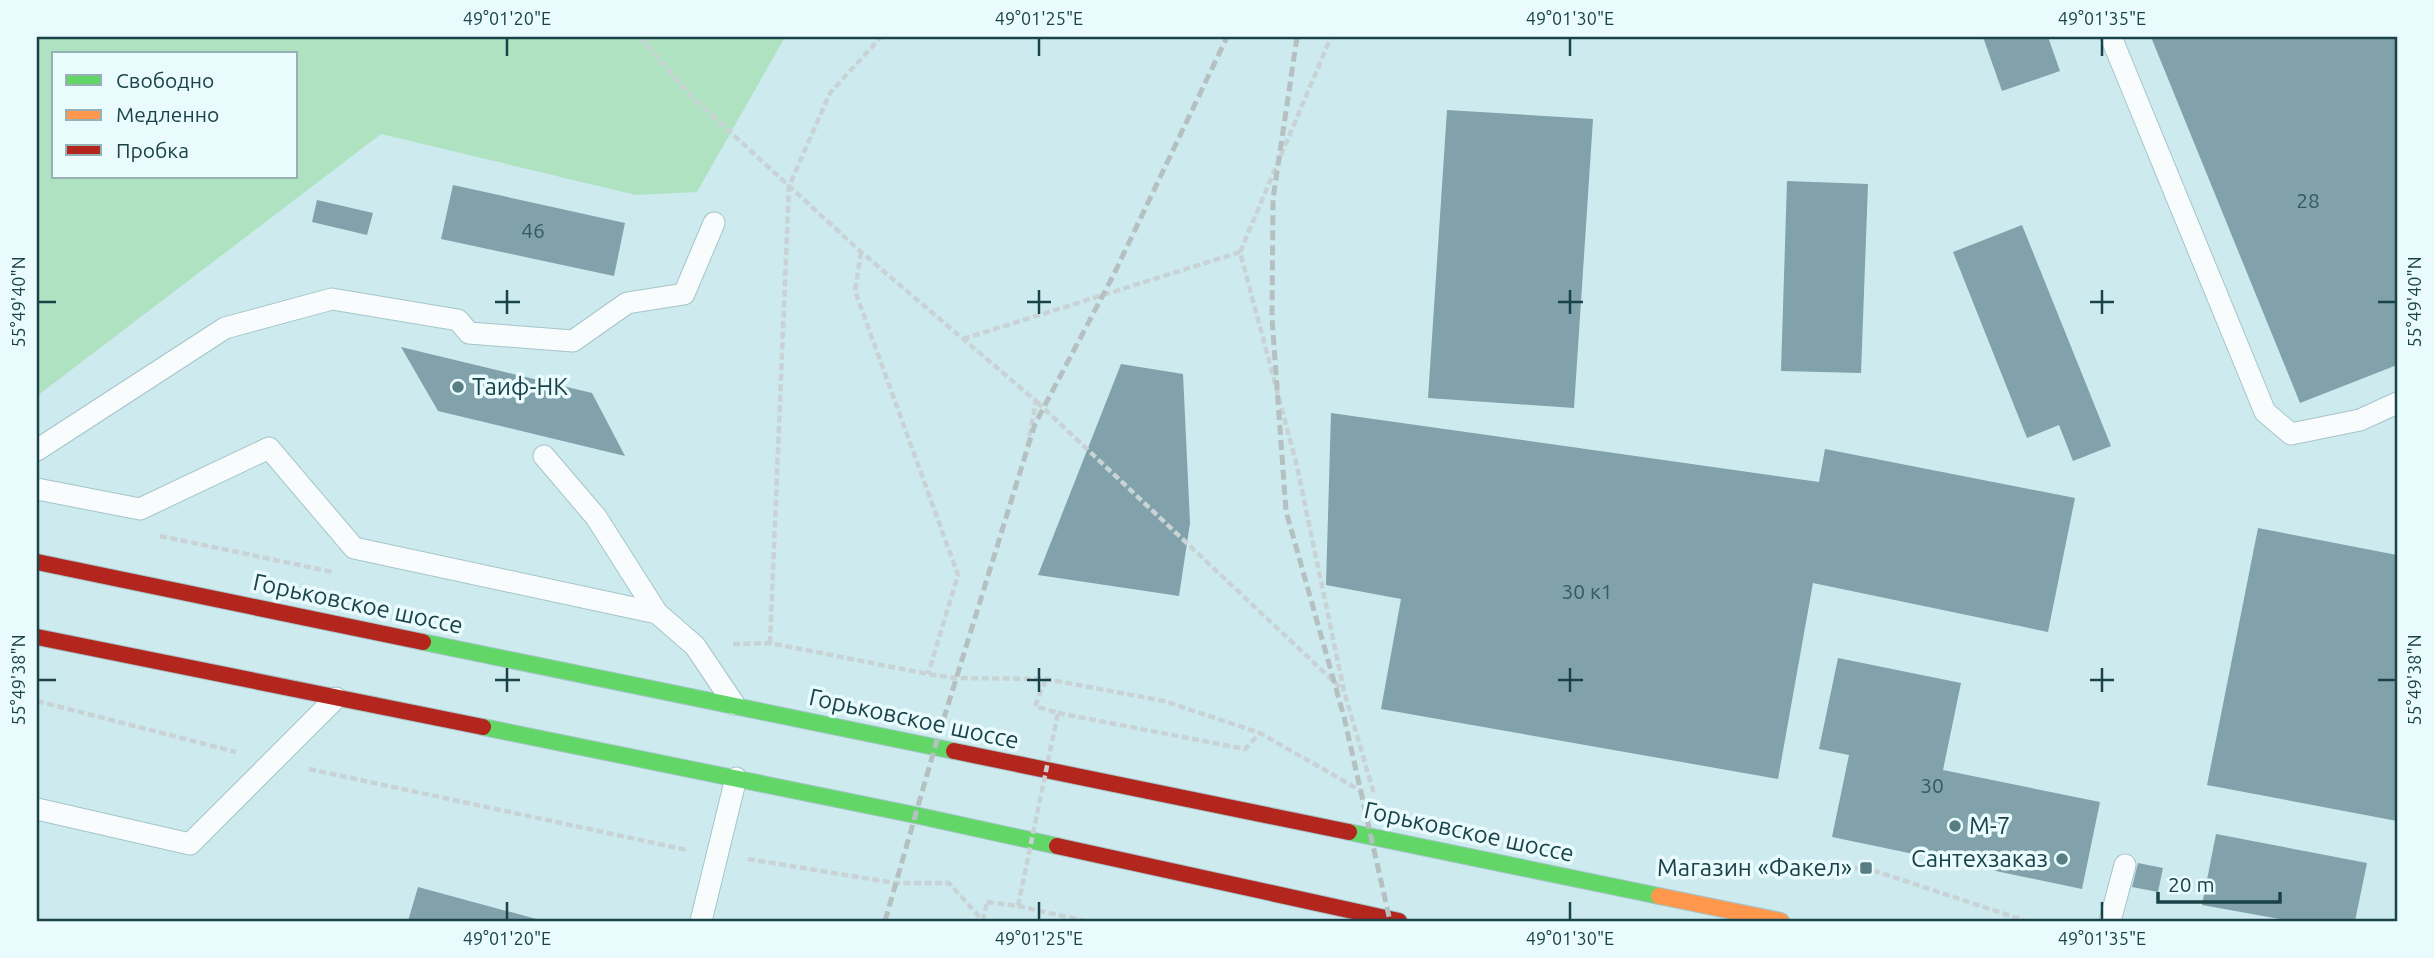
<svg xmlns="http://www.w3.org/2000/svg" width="2434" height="958" font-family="Ubuntu,sans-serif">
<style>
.green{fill:#afe2c1;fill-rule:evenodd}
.building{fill:#81a2aa}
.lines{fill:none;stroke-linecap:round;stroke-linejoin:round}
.lane-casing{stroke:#a5c5ca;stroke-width:23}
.fast-casing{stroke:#a5c5ca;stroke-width:18}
.slow-casing{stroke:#a5c5ca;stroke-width:18}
.jam-casing{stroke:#a5c5ca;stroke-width:18}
.path{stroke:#c9d3d5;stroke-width:4.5;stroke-dasharray:7 3.5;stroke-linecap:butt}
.lane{stroke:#f8fcfd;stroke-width:21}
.fast{stroke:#63d668;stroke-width:16}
.slow{stroke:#ff974d;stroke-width:16}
.jam{stroke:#b3261e;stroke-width:16}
.rail{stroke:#b5c0c0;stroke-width:5;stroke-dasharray:10 5;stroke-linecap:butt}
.path-bridge{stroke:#c9d3d5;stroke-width:4.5;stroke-dasharray:7 3.5;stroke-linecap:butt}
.ticks{fill:none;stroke:#194348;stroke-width:2.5}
.poi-dot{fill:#587d82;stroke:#e9fbfd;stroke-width:2.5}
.labels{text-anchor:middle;stroke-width:7;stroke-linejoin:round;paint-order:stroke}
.number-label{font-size:21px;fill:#335b60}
.poi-label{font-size:24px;fill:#194348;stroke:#e9fbfd;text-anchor:start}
.street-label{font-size:24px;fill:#194348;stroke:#e9fbfd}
.neatline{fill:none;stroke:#194348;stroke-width:2.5}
.ticks-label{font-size:18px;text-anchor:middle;fill:#194348}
</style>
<rect width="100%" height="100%" fill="#cdeaef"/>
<path class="green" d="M 37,37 L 785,37 L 697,192 L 636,195 L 381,134 L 37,396 ZM 54,54 L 296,54 L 296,177 L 54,177 Z"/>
<g class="building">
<polygon points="1983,37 2048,37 2060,71 2002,91"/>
<polygon points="2151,37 2397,37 2397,365 2300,403"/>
<polygon points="1447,110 1593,119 1574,408 1428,398"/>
<polygon points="1787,181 1868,184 1861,373 1781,371"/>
<polygon points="453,185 625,223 614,276 441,239"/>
<polygon points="317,200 373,213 367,235 312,222"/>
<polygon points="2022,225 2111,446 2073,461 2059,425 2027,438 1953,252"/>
<polygon points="401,347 592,393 625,456 438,411"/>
<polygon points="1121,364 1183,374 1190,523 1179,596 1038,575"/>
<polygon points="1331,413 1819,482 1825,449 2075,498 2048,632 1813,583 1778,779 1381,709 1401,599 1326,585"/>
<polygon points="2258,528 2397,555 2397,821 2207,785"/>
<polygon points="1838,658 1961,683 1943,770 2100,802 2082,889 1832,837 1849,755 1819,749"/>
<polygon points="2216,834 2367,863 2355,921 2291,921 2202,905"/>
<polygon points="2138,863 2163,868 2158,892 2132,887"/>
<polygon points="418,887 540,920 540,921 408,921"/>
</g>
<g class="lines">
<g class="lane-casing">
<g id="lane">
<polyline points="2111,37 2265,412 2291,434 2360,420 2397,403"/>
<polyline points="37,450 225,328 332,299 458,320 469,333 573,341 627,303 684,294 714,223"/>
<polyline points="544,456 596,517 657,613 695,646 734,704"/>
<polyline points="37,489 140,509 269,448 354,548 657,613"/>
<polyline points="37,809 190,844 336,698"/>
<polyline points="701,921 736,778"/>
<polyline points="2110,921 2125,865"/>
</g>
</g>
<g class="fast-casing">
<g id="fast">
<polyline points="423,642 954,751"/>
<polyline points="483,727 915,815 1057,846"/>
<polyline points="1349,832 1659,896"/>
</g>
</g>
<g class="slow-casing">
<polyline id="slow" points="1659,896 1781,921"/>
</g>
<g class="jam-casing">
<g id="jam">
<polyline points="37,562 423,642"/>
<polyline points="37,637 483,727"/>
<polyline points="954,751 1349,832"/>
<polyline points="1057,846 1399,921"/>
</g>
</g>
<g class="path">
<polyline points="640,37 692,97 861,252 1036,401 1027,449"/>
<polyline points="861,252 855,291 958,575 928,674"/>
<polyline points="1240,252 1331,37"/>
<polyline points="963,339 1240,252 1296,462 1344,691 1374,794"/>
<polyline points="1037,402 1344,691"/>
<polyline points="160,536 333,572"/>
<polyline points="770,643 789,186 830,93 881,37"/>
<polyline points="733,644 770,643 928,674 956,678 1046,679 1164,701 1260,733 1363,792"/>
<polyline points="37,701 236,752"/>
<polyline points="1035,706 1046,679"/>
<polyline points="1058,713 1245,749 1260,733"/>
<polyline points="309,769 687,850"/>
<polyline points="748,859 895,883 949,883 983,921"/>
<polyline points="1758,873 1866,868 2026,921"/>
<polyline points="1018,906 1085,921"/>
<polyline points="983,921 987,902"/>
</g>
<use href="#lane" class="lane"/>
<use href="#fast" class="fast"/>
<use href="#slow" class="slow"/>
<use href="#jam" class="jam"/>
<g class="rail">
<polyline points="1297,37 1273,199 1272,318 1286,511 1344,717 1390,921"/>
<polyline points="885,921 935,747 1035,424 1113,276 1227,37"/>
</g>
<polyline class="path-bridge" points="987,902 1018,906 1058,713 1035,706"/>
</g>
<path class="ticks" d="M 507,38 L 507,56M 1039,38 L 1039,56M 1570,38 L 1570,56M 2102,38 L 2102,56M 507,290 L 507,314M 1039,290 L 1039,314M 1570,290 L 1570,314M 2102,290 L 2102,314M 38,302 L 56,302M 495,302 L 520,302M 1027,302 L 1051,302M 1558,302 L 1583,302M 2090,302 L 2114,302M 2378,302 L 2396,302M 507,668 L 507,692M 1039,668 L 1039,692M 1570,668 L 1570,692M 2102,668 L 2102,692M 38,680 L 56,680M 495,680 L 520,680M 1027,680 L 1051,680M 1558,680 L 1583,680M 2090,680 L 2114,680M 2378,680 L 2396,680M 507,902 L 507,920M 1039,902 L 1039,920M 1570,902 L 1570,920M 2102,902 L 2102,920"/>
<g class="poi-dot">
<circle cx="458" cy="387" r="7"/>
<circle cx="1955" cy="826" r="7"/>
<circle cx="2062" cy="859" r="7"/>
<rect x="1859" y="861" width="14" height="14" rx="3.5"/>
</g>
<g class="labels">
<g class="number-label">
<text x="2308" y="208">28</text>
<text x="533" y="238">46</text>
<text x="1587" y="599">30 к1</text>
<text x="1932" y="793">30</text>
</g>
<g class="poi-label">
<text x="472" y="395">Таиф-НК</text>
<text x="1969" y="834">М-7</text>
<text x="2048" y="867" text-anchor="end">Сантехзаказ</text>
<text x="1852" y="876" text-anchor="end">Магазин «Факел»</text>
</g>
<g class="street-label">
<text transform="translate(358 604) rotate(12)" y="8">Горьковское шоссе</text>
<text transform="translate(914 719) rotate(12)" y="8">Горьковское шоссе</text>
<text transform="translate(1469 832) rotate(12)" y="8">Горьковское шоссе</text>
</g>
</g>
<rect width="2434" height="958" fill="none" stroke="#e9fbfd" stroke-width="77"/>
<rect x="52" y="52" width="245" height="126" fill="#e9fbfd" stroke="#96b1b5" stroke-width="2"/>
<rect x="66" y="75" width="35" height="10" fill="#63d668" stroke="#96b1b5" stroke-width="2"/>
<text x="116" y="88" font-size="21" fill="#194348">Свободно</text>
<rect x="66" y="110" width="35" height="10" fill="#ff974d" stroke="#96b1b5" stroke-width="2"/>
<text x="116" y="122" font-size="21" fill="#194348">Медленно</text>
<rect x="66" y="145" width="35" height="10" fill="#b3261e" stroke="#96b1b5" stroke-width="2"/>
<text x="116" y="158" font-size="21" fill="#194348">Пробка</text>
<path d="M2158 892v10h122v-10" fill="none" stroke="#194348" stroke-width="3.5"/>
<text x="2168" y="892" font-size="21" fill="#194348" stroke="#e9fbfd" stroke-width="5" paint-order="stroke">20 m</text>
<rect x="38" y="38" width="2358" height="882" class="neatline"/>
<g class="ticks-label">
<text x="507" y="25">49°01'20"E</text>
<text x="1039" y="25">49°01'25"E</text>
<text x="1570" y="25">49°01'30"E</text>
<text x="2102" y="25">49°01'35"E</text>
<text transform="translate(19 302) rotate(-90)" y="6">55°49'40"N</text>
<text transform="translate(2415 302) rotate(-90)" y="6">55°49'40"N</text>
<text transform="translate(19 680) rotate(-90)" y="6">55°49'38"N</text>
<text transform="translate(2415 680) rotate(-90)" y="6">55°49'38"N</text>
<text x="507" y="945">49°01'20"E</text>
<text x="1039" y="945">49°01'25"E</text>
<text x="1570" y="945">49°01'30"E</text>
<text x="2102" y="945">49°01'35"E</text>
</g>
</svg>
